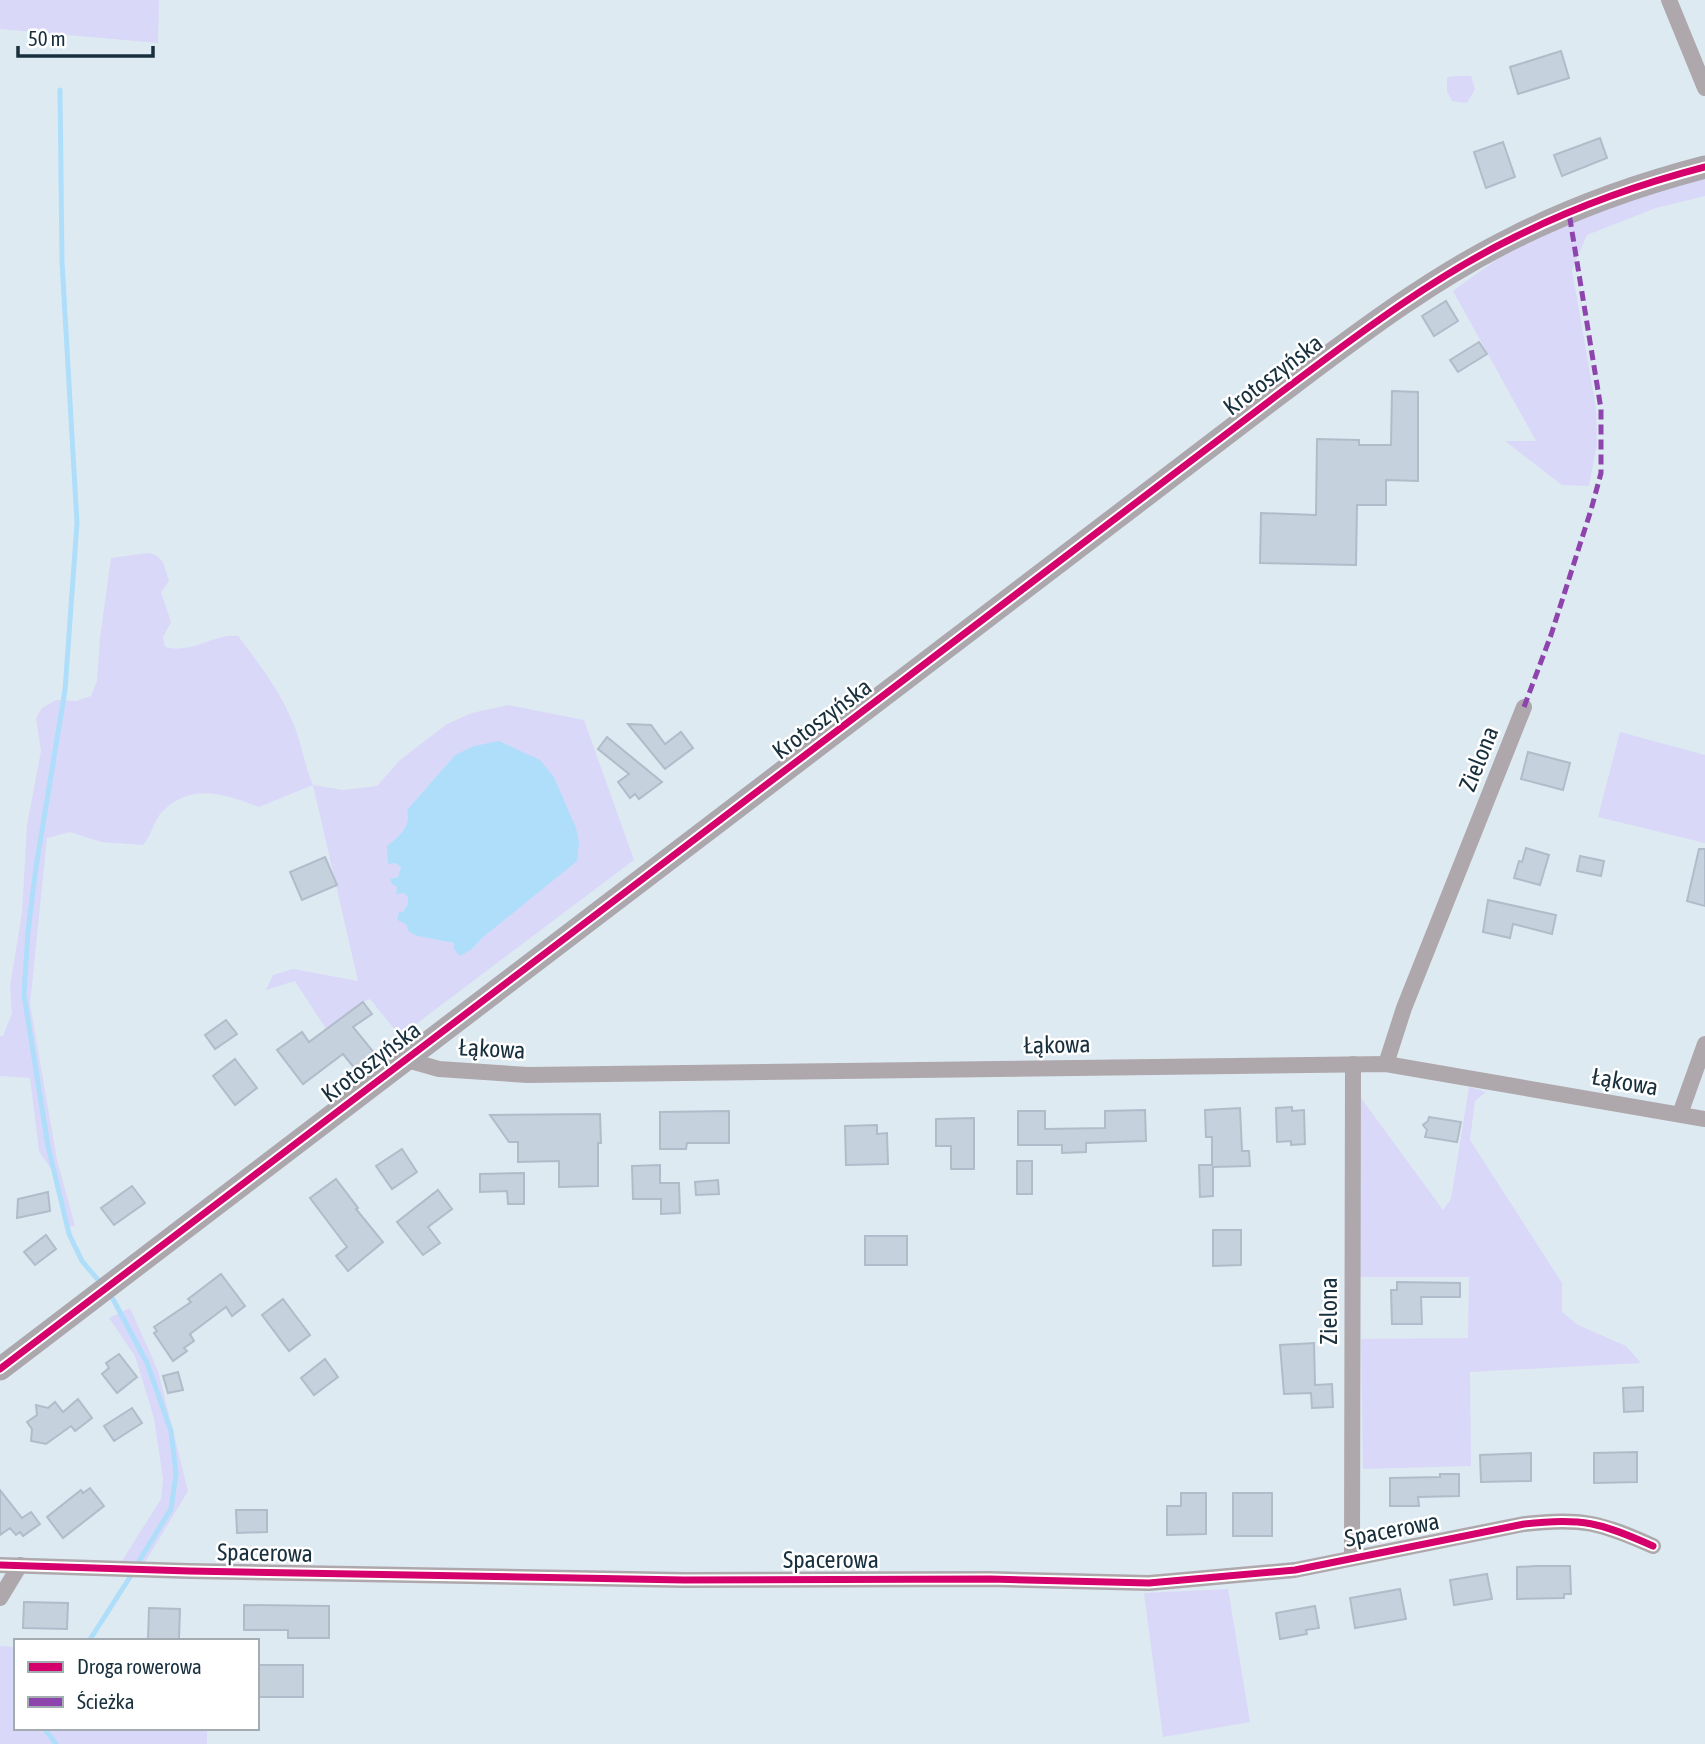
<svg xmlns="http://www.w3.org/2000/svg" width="1705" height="1744" font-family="'Asap Condensed',sans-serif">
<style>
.green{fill:#d9d8f8;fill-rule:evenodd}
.water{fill:#afdefa}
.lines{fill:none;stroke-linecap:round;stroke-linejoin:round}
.stream{stroke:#afdefa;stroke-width:5}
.building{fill:#c5d1dd;stroke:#b0bcc9;stroke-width:2}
.street{stroke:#aea8ac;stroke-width:16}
.secondary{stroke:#aca7ac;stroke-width:23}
.quiet{stroke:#8e44ad;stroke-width:5;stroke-dasharray:10 5;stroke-linecap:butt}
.cycleway-casing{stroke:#fff;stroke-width:11}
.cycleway{stroke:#d6006c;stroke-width:7}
.labels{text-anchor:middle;stroke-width:5;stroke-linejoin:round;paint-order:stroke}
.street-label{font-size:24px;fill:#18303d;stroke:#fff}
</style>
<rect width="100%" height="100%" fill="#deeaf2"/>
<g class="green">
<polygon points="0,0 159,0 158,43 0,29"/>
<polygon points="1458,76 1471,76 1475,89 1467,103 1452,101 1447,91 1447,77"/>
<path d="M 1705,176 L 1705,196 L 1656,208 L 1587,235 L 1572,270 L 1596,408 L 1597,444 L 1589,486 L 1562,485 L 1505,441 L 1536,441 L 1453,291 C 1493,261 1535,233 1582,215 C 1622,199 1664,189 1705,176 Z"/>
<path d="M 148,553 C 164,555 165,568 169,581 L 161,592 L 171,622 L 163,637 L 165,647 C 195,654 211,634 238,636 C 260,665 279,689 293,723 C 302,743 304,765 313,785 L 343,790 L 377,786 L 400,760 L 447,724 L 472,713 L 508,705 L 584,720 L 634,860 L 400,1036 L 370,999 L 363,1002 L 326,1029 L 295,981 L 266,990 L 273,975 L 293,969 L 358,981 L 313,785 L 259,807 C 225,794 191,782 162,812 C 154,820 151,836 143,845 L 101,842 L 70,832 L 47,838 L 30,1004 L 57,1160 L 75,1226 L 66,1227 L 52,1171 L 39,1151 L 30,1078 L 0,1076 L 0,1036 L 3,1036 L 12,1013 L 10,986 L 22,913 L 27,825 L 41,751 L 36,718 L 42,708 L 56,700 L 76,701 L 91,696 L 97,681 L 100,638 L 111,558 ZM 455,755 L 554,777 L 564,803 L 482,938 L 472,949 L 454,943 L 418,936 L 407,924 L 403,912 L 408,904 L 408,896 L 404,893 L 396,893 L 397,887 L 392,884 L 391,879 L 398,877 L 401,867 L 395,863 L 387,846 C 399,836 411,827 407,810 Z"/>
<polygon points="1620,732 1705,755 1705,843 1598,817"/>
<polygon points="1469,1087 1486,1092 1475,1101 1470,1140 1562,1283 1562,1312 1578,1325 1626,1346 1641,1363 1470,1372 1471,1466 1363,1469 1361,1339 1468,1338 1469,1277 1360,1277 1361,1098 1443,1210 1451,1199"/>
<polygon points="130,1308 158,1371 188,1491 145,1562 122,1561 161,1499 163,1479 154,1418 135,1356 109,1318"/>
<polygon points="1228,1589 1250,1722 1163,1737 1144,1593"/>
<polygon points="0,1646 16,1647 16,1728 207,1728 207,1744 0,1744"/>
</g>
<path class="water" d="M 499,741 L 540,760 L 554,777 L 576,828 L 579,842 L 577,861 L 482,938 L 472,949 L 460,956 L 454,949 L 454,943 L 418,936 L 409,932 L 406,924 L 397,920 L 399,912 L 403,912 L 408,904 L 408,897 L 404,893 L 396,894 L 397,887 L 392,884 L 390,879 L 398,877 L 401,867 L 395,863 L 388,864 L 387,846 C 399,836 411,827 407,810 L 455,755 L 474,746 Z"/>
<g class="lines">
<g class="stream">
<polyline points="60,90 62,262 77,523 65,690 36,867 28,931 24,995 48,1146 69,1234 82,1261 99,1281"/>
<polyline points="113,1299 147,1363 171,1431 176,1474 171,1509 139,1561"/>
<polyline points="89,1641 130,1577"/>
<polyline points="44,1728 56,1744"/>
</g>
</g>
<g class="building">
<polygon points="1561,51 1569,78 1518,94 1510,67"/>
<polygon points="1600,138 1607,158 1562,176 1554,155"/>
<polygon points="1503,142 1515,177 1486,188 1474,152"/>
<polygon points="1446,301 1458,321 1434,336 1422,316"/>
<polygon points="1479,342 1487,354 1458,372 1450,360"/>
<polygon points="1392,391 1418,392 1418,481 1386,480 1386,505 1357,505 1356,565 1260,563 1261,513 1316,515 1317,439 1359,440 1359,445 1391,445"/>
<polygon points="628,724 651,725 665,744 681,732 693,748 665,769"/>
<polygon points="607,737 662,782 639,799 635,794 630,798 618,782 629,774 598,749"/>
<polygon points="1528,752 1570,763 1563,790 1521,779"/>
<polygon points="1526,848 1549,855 1540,885 1514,878 1519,861 1522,862"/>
<polygon points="1699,849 1705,849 1705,906 1687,901"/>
<polygon points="1580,856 1604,861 1601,876 1577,871"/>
<polygon points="325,857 337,885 302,900 290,872"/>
<polygon points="1488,900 1556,915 1552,934 1513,924 1510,938 1483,932"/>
<polygon points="363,1002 372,1014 353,1027 376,1055 356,1070 343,1054 303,1084 277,1050 302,1032 309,1042"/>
<polygon points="226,1020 237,1034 215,1049 205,1035"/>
<polygon points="235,1059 257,1088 235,1105 213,1076"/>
<polygon points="1292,1107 1292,1111 1304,1110 1305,1144 1291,1145 1291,1141 1277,1142 1276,1108"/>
<polygon points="1240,1108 1242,1151 1249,1151 1250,1166 1213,1167 1213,1196 1200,1197 1199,1165 1212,1165 1212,1137 1206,1137 1205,1110"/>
<polygon points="1145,1110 1146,1141 1086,1143 1086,1152 1062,1153 1062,1145 1018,1145 1018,1111 1045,1111 1045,1129 1105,1128 1105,1111"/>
<polygon points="729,1111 729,1143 687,1143 686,1149 660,1149 660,1112"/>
<polygon points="600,1114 601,1143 598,1143 598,1186 559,1187 559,1161 518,1162 518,1142 509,1142 490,1115"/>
<polygon points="1429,1117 1461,1122 1457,1142 1425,1137 1427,1130 1423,1125 1428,1121"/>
<polygon points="974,1118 974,1169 951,1169 951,1146 936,1146 936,1119"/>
<polygon points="877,1125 877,1134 887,1133 888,1164 846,1165 845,1126"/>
<polygon points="402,1149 417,1172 392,1189 376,1166"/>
<rect x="1017" y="1161" width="15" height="33"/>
<polygon points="660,1165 660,1183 679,1183 680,1213 661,1214 661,1199 633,1199 632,1166"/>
<polygon points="524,1173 524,1204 508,1204 507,1191 480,1192 480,1174"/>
<polygon points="336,1179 358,1208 356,1209 383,1242 348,1271 336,1256 347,1247 310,1198"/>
<polygon points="718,1180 719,1194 696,1195 695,1182"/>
<polygon points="132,1186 145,1203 114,1225 101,1208"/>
<polygon points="438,1190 452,1209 428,1227 440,1243 423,1255 397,1222"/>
<polygon points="48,1192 50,1211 17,1218 18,1199"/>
<polygon points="1213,1230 1241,1230 1241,1265 1213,1266"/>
<polygon points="46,1235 56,1249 35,1265 24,1252"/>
<rect x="865" y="1236" width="42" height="29"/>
<polygon points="221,1274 245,1306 232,1316 226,1307 190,1334 194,1341 184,1348 187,1351 173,1361 154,1333 157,1331 154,1327 191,1302 188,1299"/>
<polygon points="1397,1282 1460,1283 1460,1297 1421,1297 1422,1324 1392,1324 1391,1290 1397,1290"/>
<polygon points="283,1299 310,1335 289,1351 262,1315"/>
<polygon points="1314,1343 1315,1385 1332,1384 1333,1407 1312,1408 1311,1393 1284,1394 1280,1345"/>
<polygon points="119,1354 137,1377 117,1393 102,1374 109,1368 106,1363"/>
<polygon points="325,1359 338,1377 314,1395 301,1378"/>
<polygon points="178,1372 183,1390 168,1393 163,1376"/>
<polygon points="1643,1387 1643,1411 1624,1412 1623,1388"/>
<polygon points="78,1399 92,1418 75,1431 71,1426 46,1444 31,1441 32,1429 27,1422 37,1415 36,1405 48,1408 55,1402 63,1412"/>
<polygon points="132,1408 142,1423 114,1441 104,1426"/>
<polygon points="1637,1452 1637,1482 1594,1483 1594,1453"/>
<polygon points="1531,1453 1531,1481 1481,1482 1480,1455"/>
<polygon points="1440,1474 1459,1474 1459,1496 1418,1497 1419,1506 1390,1506 1390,1478 1440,1477"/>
<polygon points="90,1488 104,1506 63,1538 47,1517 81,1490 83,1493"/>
<polygon points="0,1490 22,1518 31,1512 40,1524 23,1536 20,1532 16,1535 10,1528 0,1535"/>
<polygon points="1181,1493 1206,1493 1206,1534 1167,1535 1167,1506 1181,1506"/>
<rect x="1233" y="1493" width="39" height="43"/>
<polygon points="236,1510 267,1510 267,1532 237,1533"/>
<polygon points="1536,1566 1570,1566 1571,1594 1564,1594 1564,1598 1517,1599 1517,1567"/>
<polygon points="1487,1574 1492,1599 1454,1605 1450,1580"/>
<polygon points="1400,1589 1406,1619 1355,1628 1350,1598"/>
<polygon points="24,1602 68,1603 67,1629 23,1628"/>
<polygon points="244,1605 329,1606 329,1638 288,1638 288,1630 244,1630"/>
<polygon points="1315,1606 1319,1628 1306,1630 1307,1634 1280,1639 1276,1613"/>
<polygon points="149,1608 180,1609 179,1639 148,1639"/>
<rect x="257" y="1665" width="46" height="32"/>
</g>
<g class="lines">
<g class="street">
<polyline points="1669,0 1705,88"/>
<polyline points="407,1060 439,1069 528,1075 1386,1064 1705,1119"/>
<polyline points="1386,1064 1404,1008 1524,707"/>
<polyline points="1680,1114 1705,1044"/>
<polyline points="1352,1558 1353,1064"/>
<path d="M 0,1565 L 189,1571 L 684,1580 L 990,1579 L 1149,1583 L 1295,1570 L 1524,1524 C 1582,1517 1601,1523 1653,1546"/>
<polyline points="0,1598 20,1565"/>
</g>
<path class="secondary" d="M 0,1369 L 1276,396 C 1352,339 1429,279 1515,237 C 1575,207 1640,184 1705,167"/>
<polyline class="quiet" points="1524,707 1551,635 1591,510 1601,473 1601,409 1569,213"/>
<g class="cycleway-casing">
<g id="cycleway">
<path d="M 0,1369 L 1276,396 C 1352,339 1429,279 1515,237 C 1575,207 1640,184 1705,167"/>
<path d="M 0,1565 L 189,1571 L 684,1580 L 990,1579 L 1149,1583 L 1295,1570 L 1524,1524 C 1582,1517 1601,1523 1653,1546"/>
</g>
</g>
<use href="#cycleway" class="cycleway"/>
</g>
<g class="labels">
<g class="street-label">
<text transform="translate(1273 375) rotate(-37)" y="8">Krotoszyńska</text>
<text transform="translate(822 719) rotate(-37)" y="8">Krotoszyńska</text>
<text transform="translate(1479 759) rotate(-68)" y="8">Zielona</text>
<text transform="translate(1057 1045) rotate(-1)" y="8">Łąkowa</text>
<text transform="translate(492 1049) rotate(3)" y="8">Łąkowa</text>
<text transform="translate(371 1062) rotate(-37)" y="8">Krotoszyńska</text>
<text transform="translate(1625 1082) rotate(10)" y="8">Łąkowa</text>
<text transform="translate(1329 1311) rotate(-90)" y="8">Zielona</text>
<text transform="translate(1392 1530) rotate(-11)" y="8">Spacerowa</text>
<text transform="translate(265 1553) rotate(1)" y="8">Spacerowa</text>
<text x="831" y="1568">Spacerowa</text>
</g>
</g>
<rect x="14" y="1639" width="245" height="91" fill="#ffffff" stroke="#a3acb1" stroke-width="2"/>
<rect x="28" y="1662" width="35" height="10" fill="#d6006c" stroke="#a3acb1" stroke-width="2"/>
<text x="77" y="1674" font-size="21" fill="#18303d">Droga rowerowa</text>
<rect x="28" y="1697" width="35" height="10" fill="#8e44ad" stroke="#a3acb1" stroke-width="2"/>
<text x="77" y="1709" font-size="21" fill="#18303d">Ścieżka</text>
<path d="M18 46v10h135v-10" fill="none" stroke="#18303d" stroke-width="3.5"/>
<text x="28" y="46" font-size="21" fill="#18303d" stroke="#ffffff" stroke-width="5" paint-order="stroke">50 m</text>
</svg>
